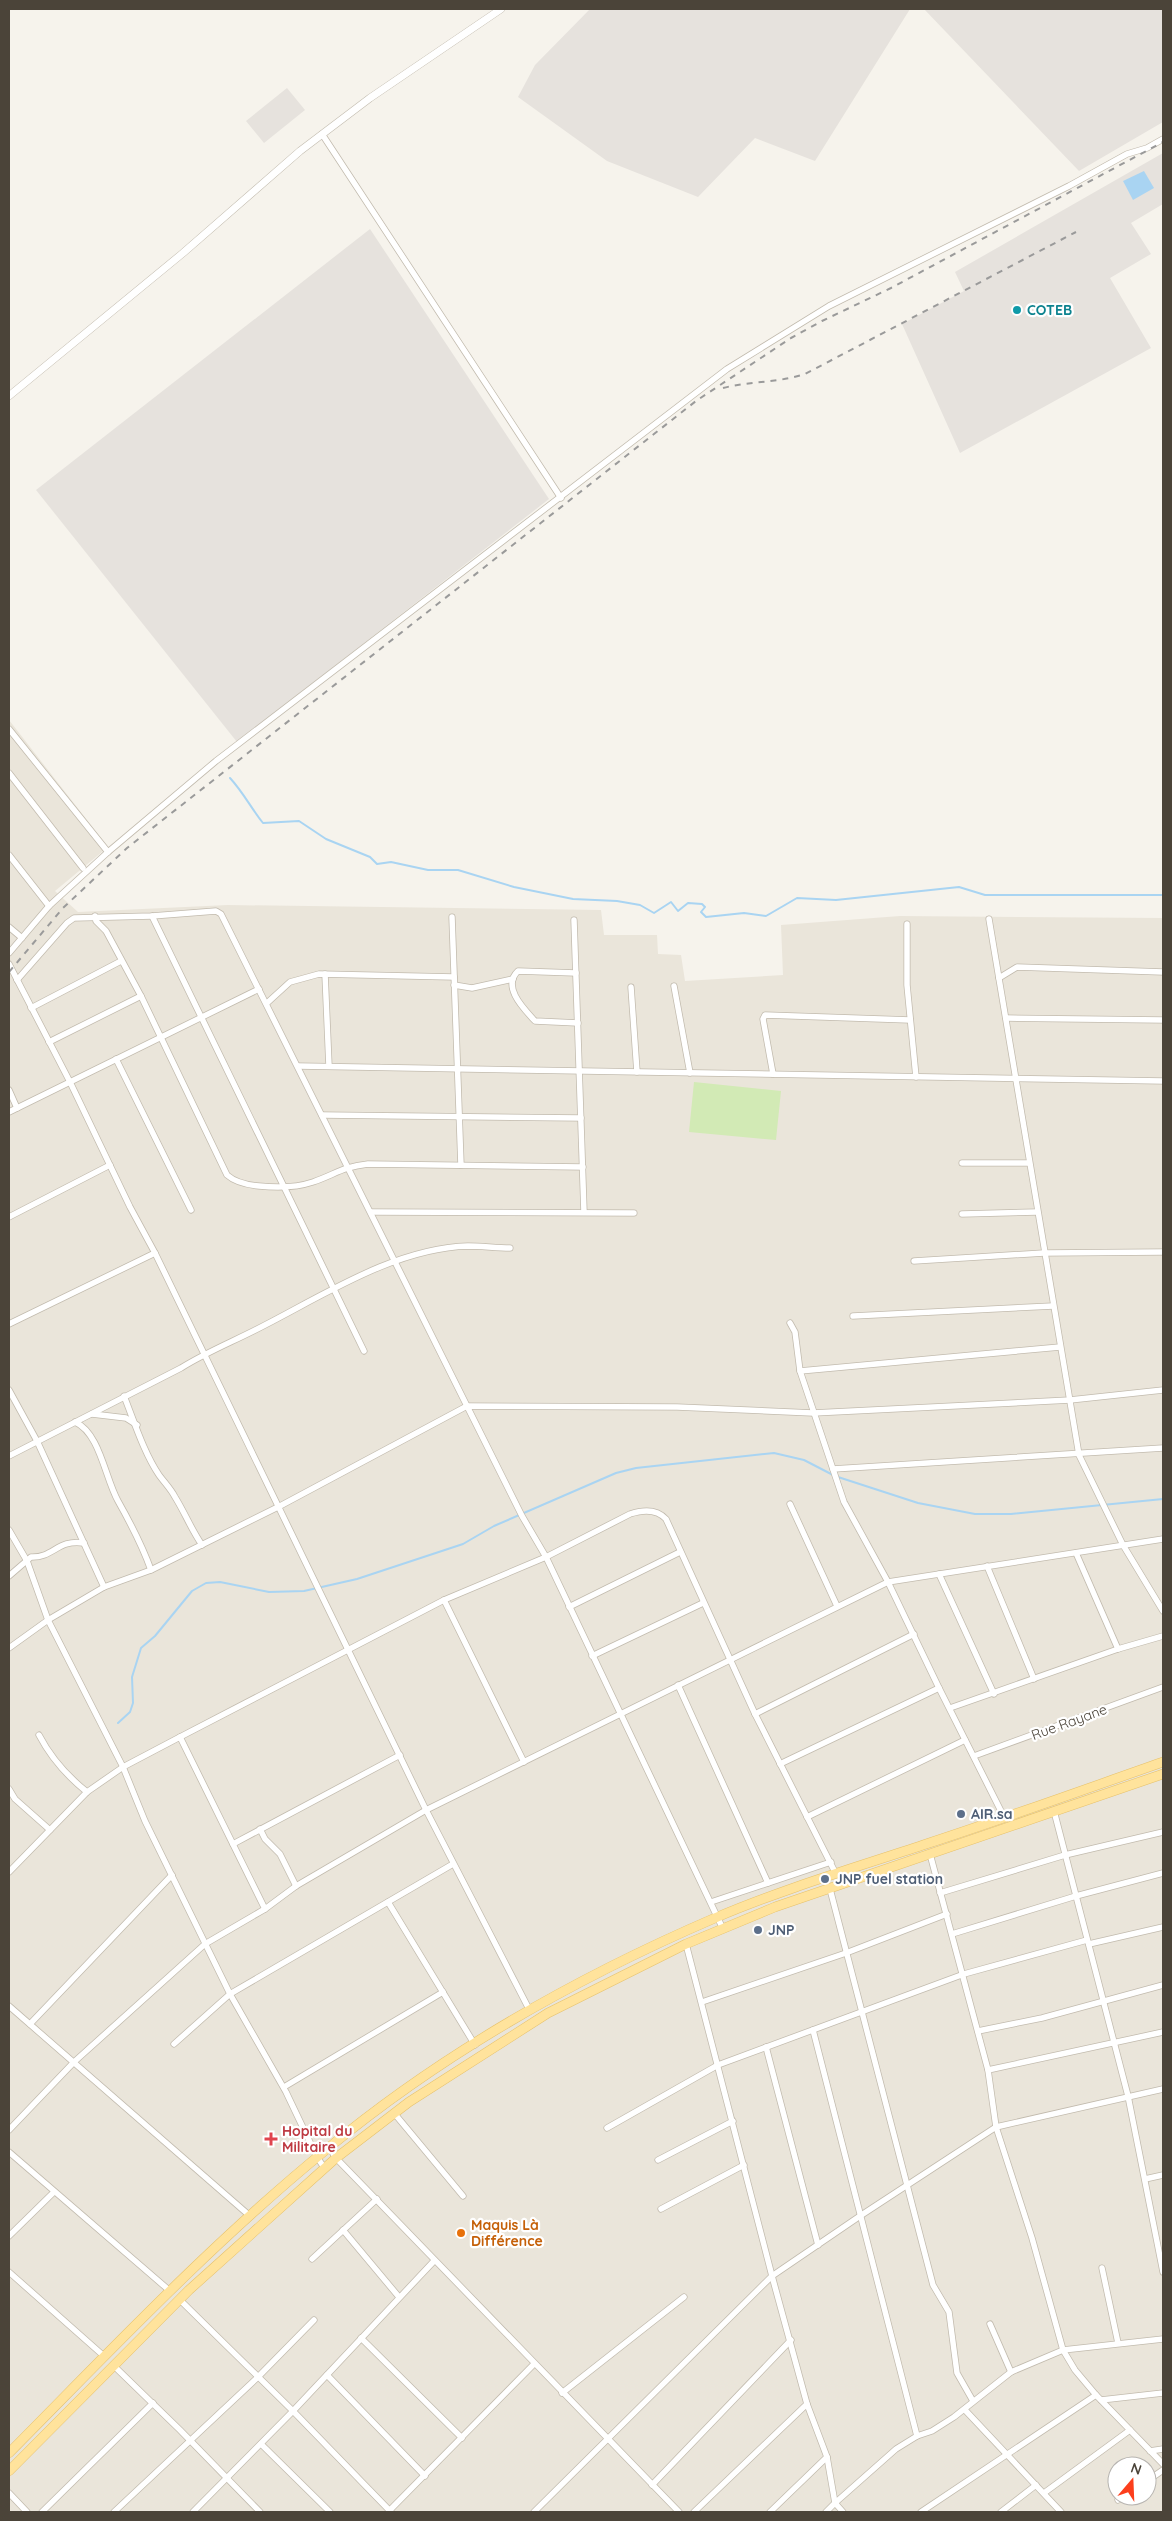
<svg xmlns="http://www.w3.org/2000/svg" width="1172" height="2521" font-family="Quicksand,sans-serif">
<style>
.residential{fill:#eae5da;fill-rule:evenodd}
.industrial{fill:#e6e2dd}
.green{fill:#d2eab5}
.water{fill:#a9d4f2}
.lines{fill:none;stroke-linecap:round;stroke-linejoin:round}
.stream{stroke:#a9d4f2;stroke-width:2}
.minor-casing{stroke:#c2bbae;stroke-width:7}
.tertiary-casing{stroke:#c2bbae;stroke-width:8}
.primary-casing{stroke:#e6c16a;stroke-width:10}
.minor{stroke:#fff;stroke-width:5.5}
.tertiary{stroke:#fff;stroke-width:7}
.primary{stroke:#ffe39c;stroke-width:9}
.rail{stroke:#9a9a9a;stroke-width:2;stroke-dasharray:6 6;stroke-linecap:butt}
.culture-dot{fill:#0f9aa8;stroke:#fff;stroke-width:2}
.service-dot{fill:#5c6f8a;stroke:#fff;stroke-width:2}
.health-dot{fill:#e0444e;stroke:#fff;stroke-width:2}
.food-dot{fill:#e8710a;stroke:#fff;stroke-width:2}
.labels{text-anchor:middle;stroke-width:4.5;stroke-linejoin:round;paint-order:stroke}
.culture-label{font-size:14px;font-weight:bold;fill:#0d838f;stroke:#fff;text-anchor:start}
.street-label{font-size:14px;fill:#4b4439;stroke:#fff}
.service-label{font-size:14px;font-weight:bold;fill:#4e5e75;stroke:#fff;text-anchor:start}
.health-label{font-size:14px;font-weight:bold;fill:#be3a42;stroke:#fff;text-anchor:start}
.food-label{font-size:14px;font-weight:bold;fill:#c56008;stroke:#fff;text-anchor:start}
</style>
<rect width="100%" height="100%" fill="#f6f3ec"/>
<path class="residential" d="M 9,720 L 108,847 L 55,891 L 78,912 L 228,905 L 601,910 L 604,935 L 657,935 L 658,954 L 681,955 L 685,981 L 783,975 L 781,925 L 900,916 L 1163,918 L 1163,2512 L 9,2512 ZM 1117,2466 L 1147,2466 L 1147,2496 L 1117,2496 Z"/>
<g class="industrial">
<polygon points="590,9 910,9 815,161 755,138 698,197 607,161 518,97 535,65"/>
<polygon points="924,9 1163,9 1163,122 1079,171"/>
<polygon points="287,88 305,110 264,143 246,121"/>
<polygon points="1163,153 1163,204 1131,223 1151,254 1110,278 1151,348 960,453 902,324 964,291 955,272"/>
<polygon points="370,229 549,499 237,742 36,490"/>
</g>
<polygon class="green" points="694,1082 781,1091 776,1140 689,1132"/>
<polygon class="water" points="1144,171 1154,188 1133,200 1123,181"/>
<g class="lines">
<g class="stream">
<path d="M 230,778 C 243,792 251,808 263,823 L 299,821 L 326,839 L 370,857 L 377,864 L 391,862 L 428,870 L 458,870 L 514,887 L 573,899 L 617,901 L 640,905 L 654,913 L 671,902 L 678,911 L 688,903 L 702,904 L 705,907 L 701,912 L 706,917 L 744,913 L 766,916 L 797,898 L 836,900 L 959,887 L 985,895 L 1163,895"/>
<polyline points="838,1477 918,1503 975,1514 1011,1514 1163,1499"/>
<polyline points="118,1723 130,1712 133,1703 132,1677 141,1648 155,1636 192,1591 206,1583 220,1582 269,1592 304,1591 357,1579 463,1544 494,1526 616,1473 636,1468 774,1453 804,1460 833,1475"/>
</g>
<g class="minor-casing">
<g id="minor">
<polyline points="322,134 561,498"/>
<polyline points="9,729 108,852"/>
<polyline points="9,773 83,868"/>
<polyline points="9,855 49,906"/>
<path d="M 95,916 L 96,921 L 106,931 L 141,996 L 227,1175 C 236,1183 248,1185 259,1186 C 278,1188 295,1188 313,1182 C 336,1174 342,1167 368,1164 L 583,1167"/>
<polyline points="152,916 364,1351"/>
<polyline points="452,917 461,1165"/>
<polyline points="989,919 1079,1455 1123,1545 1163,1611"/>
<polyline points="574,920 584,1212"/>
<polyline points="907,924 907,985 916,1077"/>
<polyline points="9,927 22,938"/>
<polyline points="9,953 49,906 108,852 216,761 727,369 829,306 1069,186 1127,154 1147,148 1163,139"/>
<polyline points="9,964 70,1082 130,1207 155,1253 426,1810 530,2011"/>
<path d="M 576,973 L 518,971 C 501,987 525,1010 535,1021 L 578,1023"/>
<polyline points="325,974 329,1066"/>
<polyline points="999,978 1017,967 1163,972"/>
<polyline points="17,980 67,923 74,918 152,916 216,911 221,914 522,1516 546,1557 723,1929"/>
<polyline points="454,985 472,988 513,979"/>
<polyline points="674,986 690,1073"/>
<polyline points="631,987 637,1072"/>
<polyline points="267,1003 290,982 319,974 454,977"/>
<polyline points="31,1008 121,961"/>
<polyline points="1006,1018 1163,1020"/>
<polyline points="49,1042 141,996"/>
<polyline points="116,1059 191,1210"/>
<polyline points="298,1066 1163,1081"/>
<polyline points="773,1074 763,1019 765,1015 910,1020"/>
<polyline points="9,1090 17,1108"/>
<polyline points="9,1112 259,989"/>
<polyline points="322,1115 581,1118"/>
<polyline points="962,1163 1029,1163"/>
<polyline points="371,1212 634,1213"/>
<polyline points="962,1214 1037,1212"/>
<polyline points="9,1217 110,1165"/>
<polyline points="914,1261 1044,1253 1163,1252"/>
<polyline points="853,1316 1053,1306"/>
<polyline points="790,1323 795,1332 800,1371 844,1502 888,1582 939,1688 1004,1817"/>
<polyline points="9,1324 155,1253"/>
<polyline points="800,1371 1060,1347"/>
<polyline points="9,1390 37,1441 104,1587"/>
<path d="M 124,1396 C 134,1421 144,1453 159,1475 C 164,1482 171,1489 175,1497 C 185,1513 191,1529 202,1545"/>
<polyline points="92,1414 126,1418 137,1425"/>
<path d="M 75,1422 C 100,1433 105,1478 118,1501 C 131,1524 142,1545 151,1570"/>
<path d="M 9,1456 L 181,1368 C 208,1351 237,1340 265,1325 C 327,1293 397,1248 468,1246 C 482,1246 496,1248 510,1248"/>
<polyline points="833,1469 1163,1448"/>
<polyline points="790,1504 837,1606"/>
<polyline points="9,1530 27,1561 48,1620 123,1767 145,1821 230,1994 286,2092 317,2157 325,2169"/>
<polyline points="1076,1553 1118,1649"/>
<polyline points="987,1566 1034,1679"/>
<polyline points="939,1574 994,1694"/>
<path d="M 9,1576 L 31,1557 C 54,1558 57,1539 84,1543"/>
<polyline points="444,1600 524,1762"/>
<polyline points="569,1607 680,1552"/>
<polyline points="9,1648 48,1620 104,1587 151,1570 280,1506 467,1406 677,1407 813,1413 1070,1400 1163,1390"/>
<polyline points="592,1656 703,1603"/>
<polyline points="678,1685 768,1883"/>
<polyline points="950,1708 1118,1649 1163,1636"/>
<polyline points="755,1714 914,1634"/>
<path d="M 39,1735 C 51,1758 67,1776 87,1792"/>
<path d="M 180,1737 L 444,1600 L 546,1557 L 630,1514 C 642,1510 656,1508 666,1519 L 755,1714 L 836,1874"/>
<polyline points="974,1756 1163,1687"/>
<polyline points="780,1764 939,1688"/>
<polyline points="9,1789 15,1799 50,1830"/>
<polyline points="1054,1811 1128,2096 1163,2272"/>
<polyline points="807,1817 965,1740"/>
<polyline points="260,1829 265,1839 280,1854 296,1886"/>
<polyline points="233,1844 400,1755"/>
<polyline points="930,1854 988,2070 996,2127 1032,2238 1063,2350 1075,2370 1096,2395 1163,2464"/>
<polyline points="9,1872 87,1792 123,1767 180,1737 265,1909"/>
<polyline points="830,1889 933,2285 949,2312 957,2373 973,2401"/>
<polyline points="940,1893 1065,1855 1163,1832"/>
<polyline points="388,1902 475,2045"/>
<polyline points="711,1902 831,1862"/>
<polyline points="952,1934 1076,1896 1163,1873"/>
<polyline points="686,1944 772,2276 807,2404 827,2457 835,2503 826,2512"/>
<polyline points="1089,1944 1163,1927"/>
<polyline points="702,2002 846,1953 947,1914"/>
<polyline points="9,2006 250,2216"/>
<polyline points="30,2024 172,1875"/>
<polyline points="813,2030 917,2436"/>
<polyline points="978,2031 1042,2018 1163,1985"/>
<polyline points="174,2044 230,1994 453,1864"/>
<polyline points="766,2047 818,2245"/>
<polyline points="988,2070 1163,2032"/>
<polyline points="284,2087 443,1992"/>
<polyline points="394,2113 463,2196"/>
<polyline points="607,2128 718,2065 964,1974 1087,1940"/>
<polyline points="9,2130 74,2062 205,1944 265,1909 296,1886 426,1810 888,1582 1163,1539"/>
<polyline points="329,2147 336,2158 679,2512"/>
<polyline points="9,2152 170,2291"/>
<polyline points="658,2160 733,2121"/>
<polyline points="1145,2179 1163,2175"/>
<polyline points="661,2209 744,2165"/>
<polyline points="343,2230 399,2297"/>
<polyline points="9,2236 54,2192"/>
<polyline points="312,2259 377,2199"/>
<polyline points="1102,2268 1118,2343"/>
<polyline points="9,2272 105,2357"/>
<polyline points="179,2299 293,2411 391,2512"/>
<polyline points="990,2324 1011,2372"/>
<polyline points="361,2338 462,2438"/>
<polyline points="114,2366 180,2430 260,2512"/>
<polyline points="327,2375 425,2476"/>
<polyline points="562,2393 684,2297"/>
<polyline points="1101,2400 1163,2393"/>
<polyline points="965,2410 1061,2512"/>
<polyline points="261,2444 330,2512"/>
<polyline points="1150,2451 1163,2449"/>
<polyline points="1147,2481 1163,2470"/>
<polyline points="652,2485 791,2340"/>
<polyline points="9,2493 27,2512"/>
<polyline points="1044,2493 1130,2430"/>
<polyline points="1118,2500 1125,2496"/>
<polyline points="389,2511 534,2364"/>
<polyline points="42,2512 153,2403"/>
<polyline points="114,2512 257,2378 314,2320"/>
<polyline points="193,2512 293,2411 434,2261"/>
<polyline points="534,2512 772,2276 860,2216 996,2127 1163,2089"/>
<polyline points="694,2512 807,2404"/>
<polyline points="770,2512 827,2457"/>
<polyline points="843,2512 835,2503 896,2449 917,2436 932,2431 954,2417 1011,2372 1063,2350 1163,2339"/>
<polyline points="921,2512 1096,2395"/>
<polyline points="1001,2512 1036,2485"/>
</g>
</g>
<g class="tertiary-casing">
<polyline id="tertiary" points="9,396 183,253 300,151 370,98 501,9"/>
</g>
<g class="primary-casing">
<g id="primary">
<path d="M 9,2453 C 112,2349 213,2242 327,2149 C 442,2054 578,1977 715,1918 C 783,1889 854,1868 923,1845 C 1003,1819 1083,1790 1163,1762"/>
<polyline points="9,2471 189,2290 336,2158 409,2102 548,2013 686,1944 775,1907 1163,1774"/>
</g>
</g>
<use href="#minor" class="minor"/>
<use href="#tertiary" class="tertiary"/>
<use href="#primary" class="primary"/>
<g class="rail">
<path d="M 723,388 C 750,381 778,383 805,374 L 1076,232"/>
<polyline points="9,972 63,908 127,848 696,401 791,338 822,321 891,288 1163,142"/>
</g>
</g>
<circle class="culture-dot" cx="1017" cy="310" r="5"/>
<g class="service-dot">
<circle cx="961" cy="1814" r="5"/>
<circle cx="825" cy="1879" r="5"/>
<circle cx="758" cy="1930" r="5"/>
</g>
<path class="health-dot" d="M268.5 2131.5h5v5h5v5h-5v5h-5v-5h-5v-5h5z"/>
<circle class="food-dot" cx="461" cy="2233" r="5"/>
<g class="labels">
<g class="culture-label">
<text x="1027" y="315">COTEB</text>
</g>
<g class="street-label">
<text transform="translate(1069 1722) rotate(-20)" y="5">Rue Rayane</text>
</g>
<g class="service-label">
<text x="971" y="1819">AIR.sa</text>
<text x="835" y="1884">JNP fuel station</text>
<text x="768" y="1935">JNP</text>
</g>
<g class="health-label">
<text x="282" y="2136">Hopital du<tspan x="282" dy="16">Militaire</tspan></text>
</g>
<g class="food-label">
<text x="471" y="2230">Maquis Là<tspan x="471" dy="16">Différence</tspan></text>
</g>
</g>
<rect width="1172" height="2521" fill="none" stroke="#4b4439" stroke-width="20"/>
<g transform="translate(1132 2481) rotate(19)"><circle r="24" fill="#ffffff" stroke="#b7b4b0"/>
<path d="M0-4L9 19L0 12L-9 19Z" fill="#fc3f1d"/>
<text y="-8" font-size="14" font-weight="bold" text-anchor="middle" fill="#4b4439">N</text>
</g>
</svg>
